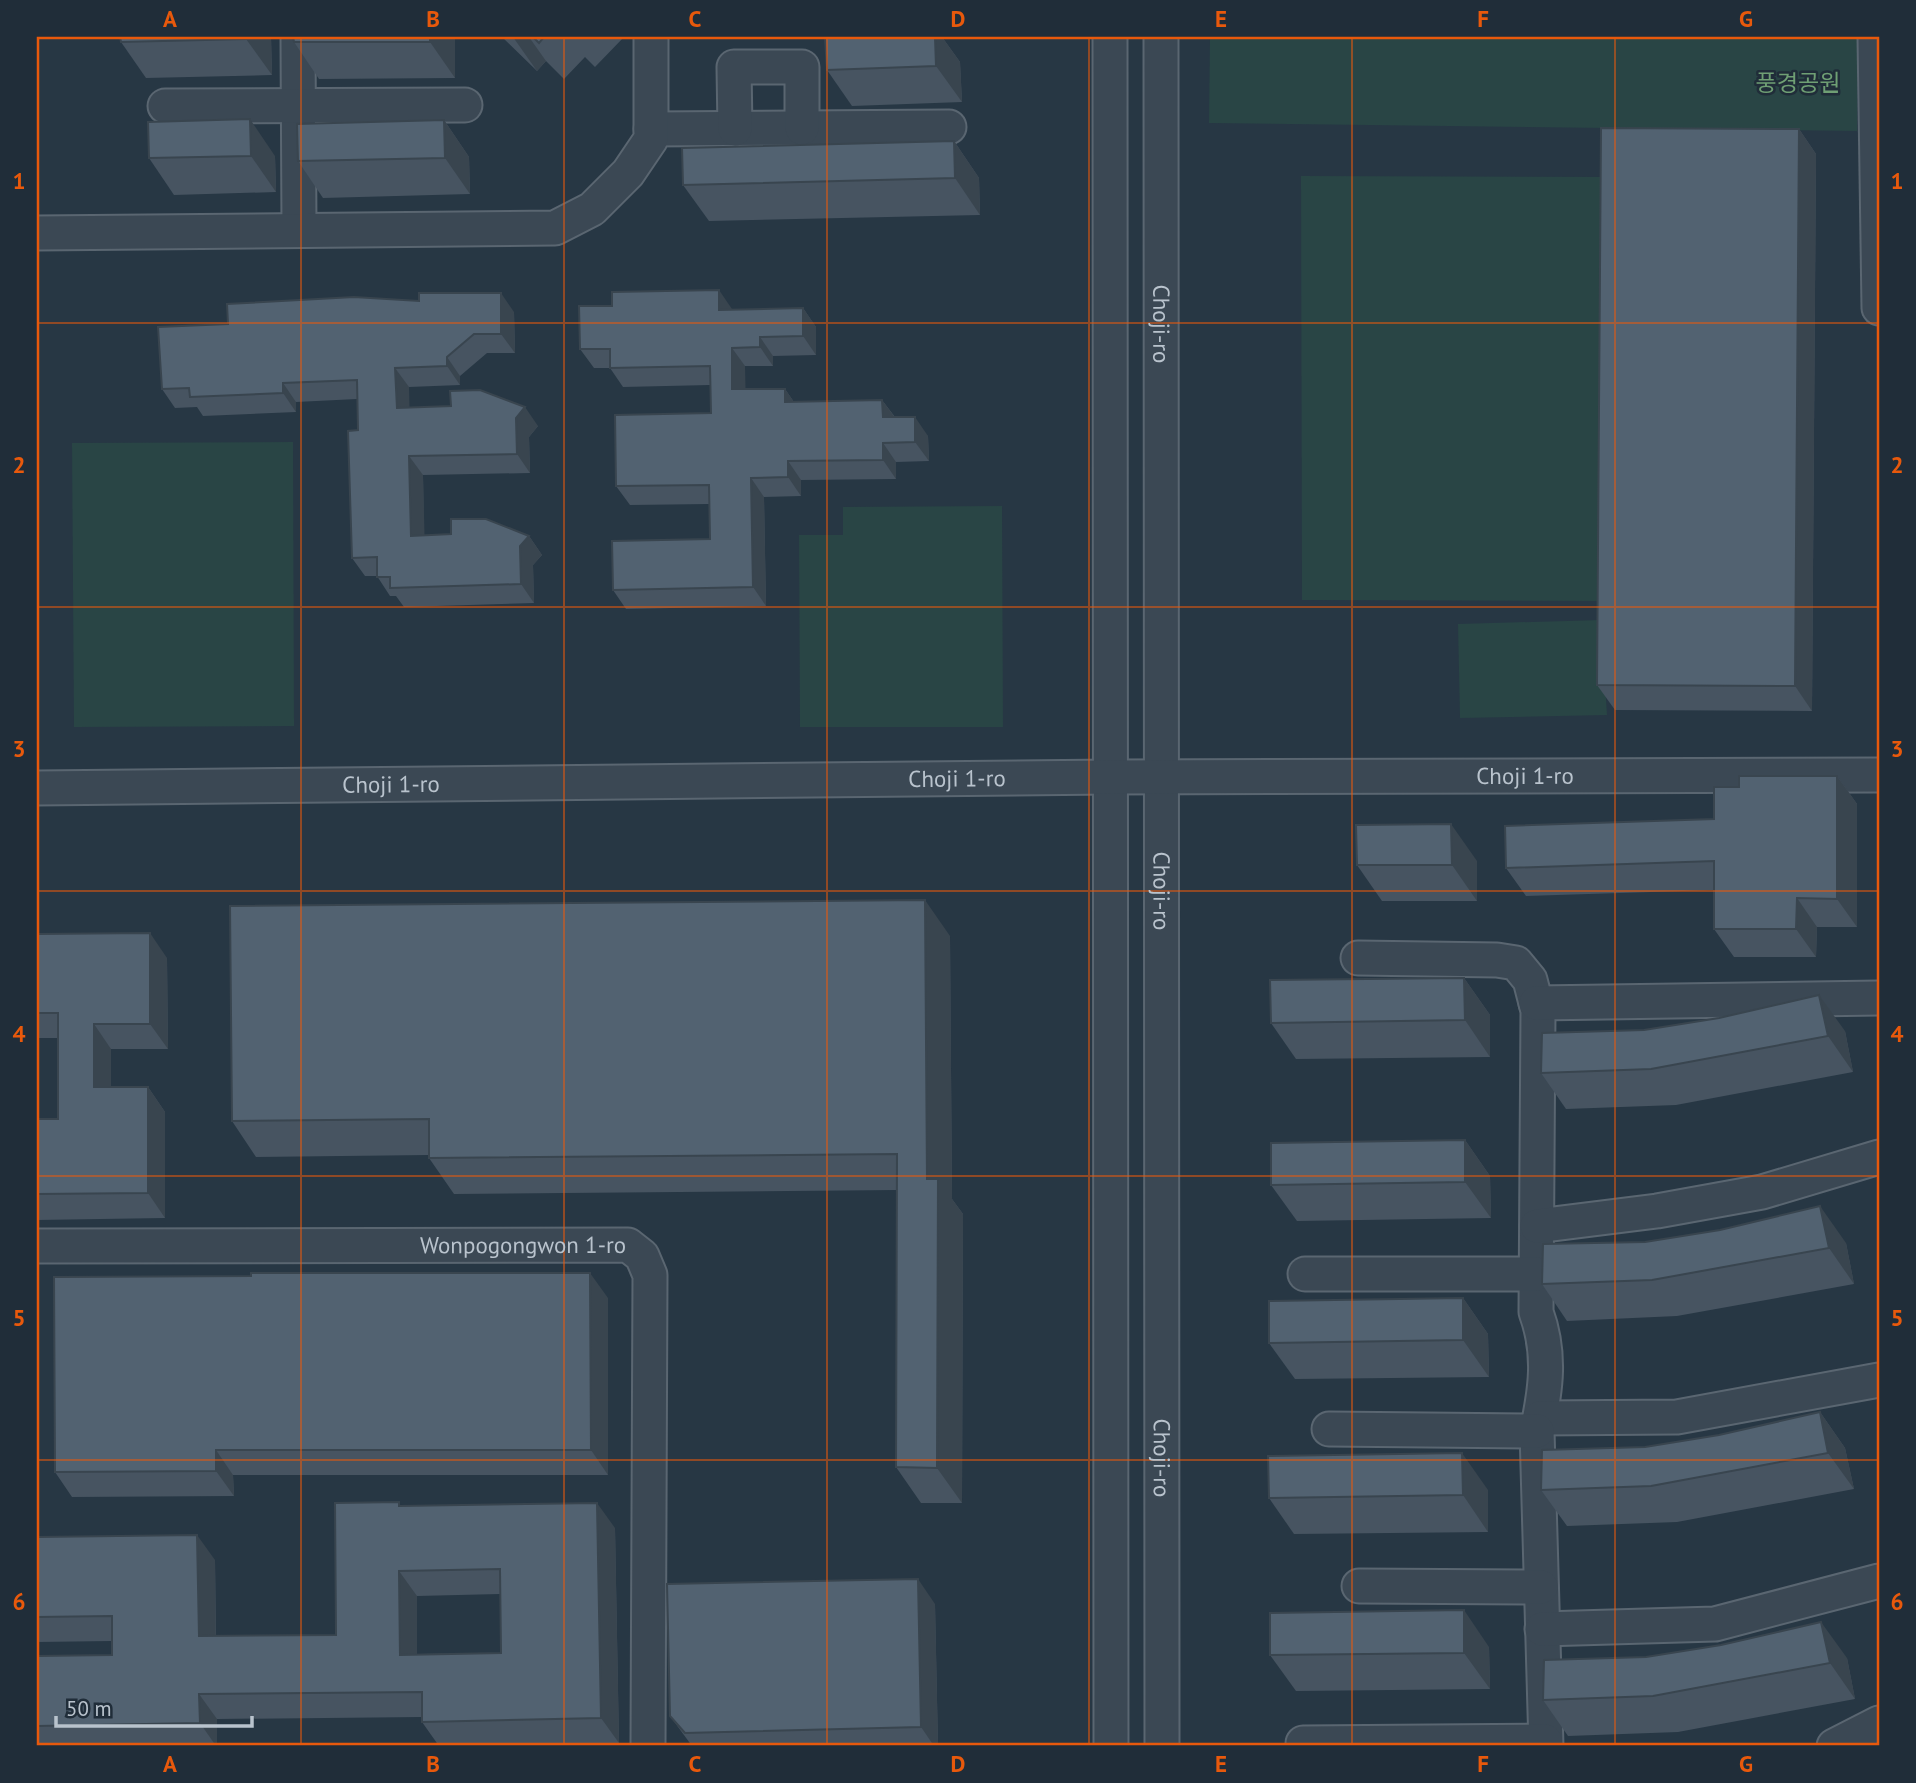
<svg xmlns="http://www.w3.org/2000/svg" width="1916" height="1783" font-family="'PT Sans','Noto Sans KR',sans-serif">
<style>
.green{fill:#294545}
.lines{fill:none;stroke-linecap:round;stroke-linejoin:round}
.minor-casing{stroke:#5a6671;stroke-width:37}
.minor{stroke:#3b4854;stroke-width:33}
.wall{fill:#475461;fill-rule:evenodd}
.shaded-wall{fill:#39454f}
.building{fill:#526271;stroke:#39454f;stroke-width:2;fill-rule:evenodd}
.grid{fill:none;stroke:#e8590c;stroke-width:2;stroke-opacity:0.55}
.labels{text-anchor:middle;stroke-width:5;stroke-linejoin:round;paint-order:stroke}
.park-label{font-size:23px;fill:#6f9f74;stroke:#202d39}
.street-label{font-size:23px;fill:#b9c3cd;stroke:#202d39}
.neatline{fill:none;stroke:#e8590c;stroke-width:2.5}
.grid-label{font-size:23px;text-anchor:middle;font-weight:bold;fill:#e8590c}
</style>
<rect width="100%" height="100%" fill="#273744"/>
<g class="green">
<polygon points="1210,37 1858,37 1857,131 1209,123"/>
<polygon points="1301,176 1610,177 1607,601 1302,600"/>
<polygon points="293,442 294,726 74,727 72,443"/>
<polygon points="1002,506 1003,727 800,727 799,535 843,535 843,507"/>
<polygon points="1601,620 1607,715 1460,718 1458,624"/>
</g>
<g class="lines">
<g class="minor-casing">
<g id="minor">
<polyline points="298,37 299,230"/>
<polyline points="1110,37 1111,1746"/>
<path id="s1" d="M 1161,37 L 1162,1746"/>
<polyline points="1875,37 1879,308"/>
<polyline points="165,106 465,105"/>
<polyline points="651,129 949,127"/>
<polyline points="735,129 734,67 802,67 802,128"/>
<polyline points="37,233 555,228 592,209 628,173 651,139 651,37"/>
<path id="s2" d="M 37,788 L 1111,777 L 1879,775"/>
<path d="M 1358,958 L 1497,960 L 1516,963 L 1530,980 L 1538,1011 L 1536,1312 C 1551,1353 1546,1389 1537,1431 L 1546,1746"/>
<polyline points="1536,1003 1879,998"/>
<polyline points="1537,1226 1657,1211 1762,1192 1879,1157"/>
<path id="s3" d="M 37,1246 L 628,1245 L 642,1256 L 650,1275 L 648,1746"/>
<polyline points="1305,1274 1536,1274"/>
<polyline points="1540,1418 1677,1417 1879,1380"/>
<polyline points="1329,1429 1537,1431"/>
<polyline points="1359,1586 1541,1587"/>
<polyline points="1542,1629 1715,1624 1879,1581"/>
<polyline points="1303,1743 1545,1741"/>
<polyline points="1834,1746 1879,1723"/>
</g>
</g>
<use href="#minor" class="minor"/>
</g>
<g class="wall">
<polygon points="120,37 271,37 272,75 146,78 121,42"/>
<polygon points="502,37 624,37 595,67 585,57 564,79 546,61 537,71"/>
<polygon points="825,37 942,37 960,62 962,102 852,106 827,70"/>
<polygon points="455,39 455,78 319,79 294,42"/>
<polygon points="444,120 469,157 470,194 323,198 298,161"/>
<polygon points="1799,129 1816,154 1812,711 1615,710 1597,685"/>
<polygon points="954,141 979,178 980,215 709,221 683,185"/>
<polygon points="275,156 276,192 174,195 149,158"/>
<polygon points="803,308 816,327 816,355 773,356 773,366 745,366 745,389 785,389 794,402 882,400 895,417 928,436 929,461 896,462 896,479 801,480 801,496 764,497 766,606 626,609 613,590 710,539 709,504 630,505 616,486 711,413 710,385 623,387 610,368 594,368 580,349 732,310"/>
<polygon points="514,312 515,353 487,353 460,376 460,385 409,387 409,408 538,426 529,437 530,473 423,475 424,535 529,536 542,555 533,565 534,603 404,607 396,596 390,596 377,576 365,576 352,558 358,430 357,399 296,402 296,412 203,416 197,407 175,408 162,389"/>
<polygon points="1837,776 1857,804 1857,927 1817,927 1816,957 1734,957 1714,929 1714,890 1526,896 1506,868 1714,819 1739,787"/>
<polygon points="1477,861 1477,901 1382,901 1357,865"/>
<polygon points="37,934 167,958 168,1049 111,1049 111,1087 148,1087 165,1112 165,1218 37,1220 37,1119 58,1119 58,1038 37,1038"/>
<polygon points="950,936 952,1199 963,1214 962,1503 921,1503 896,1467 897,1190 454,1194 429,1158 429,1155 256,1157 232,1121"/>
<polygon points="1464,978 1490,1015 1490,1057 1296,1059 1271,1023"/>
<polygon points="1845,1031 1853,1072 1676,1105 1566,1109 1541,1073"/>
<polygon points="1465,1140 1490,1176 1491,1218 1297,1221 1271,1185"/>
<polygon points="1846,1243 1854,1284 1677,1316 1567,1321 1542,1284"/>
<polygon points="608,1298 608,1475 233,1475 234,1496 72,1497 55,1472"/>
<polygon points="1463,1298 1488,1334 1489,1377 1295,1379 1269,1343"/>
<polygon points="1820,1412 1845,1448 1854,1489 1677,1522 1567,1526 1541,1490 1645,1447 1719,1435"/>
<polygon points="1488,1490 1488,1532 1294,1534 1269,1498"/>
<path d="M 401,1506 L 615,1528 L 619,1743 L 439,1746 L 422,1722 L 422,1717 L 217,1719 L 217,1746 L 37,1746 L 37,1656 L 112,1655 L 112,1641 L 37,1642 L 37,1537 L 215,1560 L 216,1636 L 336,1635 ZM 500,1594 L 501,1653 L 417,1654 L 417,1596 Z"/>
<polygon points="935,1604 938,1746 692,1746 670,1716"/>
<polygon points="1489,1647 1490,1689 1296,1691 1270,1655"/>
<polygon points="1847,1658 1855,1699 1678,1732 1568,1736 1543,1700"/>
</g>
<g class="shaded-wall">
<polygon points="246,37 271,37 272,75 246,39"/>
<polygon points="430,37 453,37 455,39 455,78 430,42"/>
<polygon points="513,37 529,37 546,61 537,71"/>
<polygon points="935,37 942,37 960,62 962,102 936,66"/>
<polygon points="250,119 275,156 276,192 251,156"/>
<polygon points="444,120 469,157 470,194 445,158"/>
<polygon points="1799,129 1816,154 1812,711 1795,686"/>
<polygon points="954,141 979,178 980,215 955,178"/>
<polygon points="719,290 732,309 719,310"/>
<polygon points="501,293 514,312 515,353 501,334"/>
<polygon points="803,308 816,327 816,355 803,336"/>
<polygon points="760,337 773,356 773,366 760,347"/>
<polygon points="732,348 745,366 746,408 732,389"/>
<polygon points="447,357 460,376 460,385 447,366"/>
<polygon points="395,368 409,387 410,427 397,408"/>
<polygon points="283,383 296,402 296,412 283,393"/>
<polygon points="785,389 798,408 785,402"/>
<polygon points="882,400 896,419 883,417"/>
<polygon points="525,407 538,426 529,437 530,473 517,454 516,418"/>
<polygon points="915,417 928,436 929,461 915,442"/>
<polygon points="883,443 896,462 896,479 883,460"/>
<polygon points="409,456 423,475 425,554 411,536"/>
<polygon points="788,461 801,480 801,496 788,477"/>
<polygon points="751,478 764,497 766,606 753,587"/>
<polygon points="529,536 542,555 533,565 534,603 521,584 520,546"/>
<polygon points="1837,776 1857,804 1857,927 1837,899"/>
<polygon points="1451,824 1477,861 1477,901 1452,865"/>
<polygon points="1797,898 1817,927 1816,957 1796,929"/>
<polygon points="925,900 950,936 952,1199 963,1214 962,1503 937,1468 927,1179"/>
<polygon points="150,933 167,958 168,1049 150,1024"/>
<polygon points="1464,978 1490,1015 1490,1057 1465,1020"/>
<polygon points="1819,995 1845,1031 1853,1072 1828,1036"/>
<polygon points="94,1024 111,1049 111,1112 94,1087"/>
<polygon points="148,1087 165,1112 165,1218 148,1193"/>
<polygon points="1465,1140 1490,1176 1491,1218 1465,1182"/>
<polygon points="1820,1206 1846,1243 1854,1284 1829,1248"/>
<polygon points="590,1273 608,1298 608,1475 591,1450"/>
<polygon points="1463,1298 1488,1334 1489,1377 1463,1340"/>
<polygon points="1820,1412 1845,1448 1854,1489 1828,1453"/>
<polygon points="216,1450 233,1475 234,1496 216,1471"/>
<polygon points="1462,1453 1488,1490 1488,1532 1463,1495"/>
<polygon points="597,1503 615,1528 619,1743 601,1718"/>
<polygon points="197,1535 215,1560 216,1661 199,1636"/>
<polygon points="399,1571 417,1596 417,1680 400,1655"/>
<polygon points="918,1579 935,1604 938,1746 934,1746 921,1727"/>
<polygon points="1464,1610 1489,1647 1490,1689 1464,1653"/>
<polygon points="1821,1622 1847,1658 1855,1699 1830,1663"/>
<polygon points="199,1694 217,1719 217,1746 216,1746 200,1723"/>
</g>
<g class="building">
<polygon points="120,37 246,37 246,39 121,42"/>
<polygon points="293,37 430,37 430,42 294,42"/>
<polygon points="533,37 544,37 539,43"/>
<polygon points="825,37 935,37 936,66 827,70"/>
<polygon points="250,119 251,156 149,158 148,122"/>
<polygon points="444,120 445,158 298,161 297,124"/>
<polygon points="1601,128 1799,129 1795,686 1597,685"/>
<polygon points="954,141 955,178 683,185 682,148"/>
<polygon points="719,290 719,310 803,308 803,336 760,337 760,347 732,348 732,389 785,389 785,402 882,400 883,417 915,417 915,442 883,443 883,460 788,461 788,477 751,478 753,587 613,590 612,541 710,539 709,485 616,486 615,415 711,413 710,366 610,368 610,349 580,349 579,306 612,306 612,292"/>
<polygon points="419,293 501,293 501,334 474,334 447,357 447,366 395,368 397,408 451,406 450,391 480,390 525,407 516,418 517,454 409,456 411,536 451,534 451,519 486,519 529,536 520,546 521,584 390,588 390,577 377,577 377,557 352,558 348,431 358,430 357,380 283,383 283,393 190,397 189,388 162,389 158,327 228,324 227,304 354,297 419,301"/>
<polygon points="1739,776 1837,776 1837,899 1797,898 1796,929 1714,929 1714,861 1506,868 1505,826 1714,819 1714,787 1739,787"/>
<polygon points="1451,824 1452,865 1357,865 1356,825"/>
<polygon points="925,900 927,1179 938,1179 937,1468 896,1467 897,1154 429,1158 429,1119 232,1121 230,906"/>
<polygon points="150,933 150,1024 94,1024 94,1087 148,1087 148,1193 37,1194 37,1119 58,1119 58,1013 37,1013 37,934"/>
<polygon points="1464,978 1465,1020 1271,1023 1270,980"/>
<polygon points="1819,995 1828,1036 1651,1069 1541,1073 1542,1033 1644,1030 1719,1018"/>
<polygon points="1465,1140 1465,1182 1271,1185 1271,1143"/>
<polygon points="1820,1206 1829,1248 1652,1280 1542,1284 1543,1244 1645,1242 1720,1230"/>
<polygon points="251,1273 590,1273 591,1450 216,1450 216,1471 55,1472 54,1277 251,1276"/>
<polygon points="1463,1298 1463,1340 1269,1343 1269,1301"/>
<polygon points="1820,1412 1828,1453 1651,1486 1541,1490 1542,1450 1645,1447 1719,1435"/>
<polygon points="1462,1453 1463,1495 1269,1498 1268,1456"/>
<path d="M 399,1502 L 399,1506 L 597,1503 L 601,1718 L 422,1722 L 422,1692 L 199,1694 L 200,1723 L 37,1726 L 37,1656 L 112,1655 L 112,1616 L 37,1617 L 37,1537 L 197,1535 L 199,1636 L 336,1635 L 335,1503 ZM 500,1569 L 501,1653 L 400,1655 L 399,1571 Z"/>
<polygon points="918,1579 921,1727 685,1733 670,1716 667,1584"/>
<polygon points="1464,1610 1464,1653 1270,1655 1270,1613"/>
<polygon points="1821,1622 1830,1663 1653,1696 1543,1700 1544,1660 1646,1657 1721,1645"/>
</g>
<path class="grid" d="M 301,37 L 301,1746M 564,37 L 564,1746M 827,37 L 827,1746M 1089,37 L 1089,1746M 1352,37 L 1352,1746M 1615,37 L 1615,1746M 37,323 L 1879,323M 37,607 L 1879,607M 37,891 L 1879,891M 37,1176 L 1879,1176M 37,1460 L 1879,1460"/>
<g class="labels">
<g class="park-label">
<text x="1798" y="91">풍경공원</text>
</g>
<g class="street-label">
<text dy="8" stroke="none"><textPath href="#s1" startOffset="287">Choji-ro</textPath></text>
<text dy="8" stroke="none"><textPath href="#s2" startOffset="1488">Choji 1-ro</textPath></text>
<text dy="8" stroke="none"><textPath href="#s2" startOffset="920">Choji 1-ro</textPath></text>
<text dy="8" stroke="none"><textPath href="#s2" startOffset="354">Choji 1-ro</textPath></text>
<text dy="8" stroke="none"><textPath href="#s1" startOffset="854">Choji-ro</textPath></text>
<text dy="8" stroke="none"><textPath href="#s3" startOffset="486">Wonpogongwon 1-ro</textPath></text>
<text dy="8" stroke="none"><textPath href="#s1" startOffset="1421">Choji-ro</textPath></text>
</g>
</g>
<rect width="1916" height="1783" fill="none" stroke="#202d39" stroke-width="77"/>
<path d="M56 1716v10h196v-10" fill="none" stroke="#b9c3cd" stroke-width="3.5"/>
<text x="66" y="1716" font-size="21" fill="#b9c3cd" stroke="#202d39" stroke-width="5" paint-order="stroke">50 m</text>
<rect x="38" y="38" width="1840" height="1706" class="neatline"/>
<g class="grid-label">
<text x="170" y="27">A</text>
<text x="433" y="27">B</text>
<text x="695" y="27">C</text>
<text x="958" y="27">D</text>
<text x="1221" y="27">E</text>
<text x="1483" y="27">F</text>
<text x="1746" y="27">G</text>
<text x="19" y="189">1</text>
<text x="1897" y="189">1</text>
<text x="19" y="473">2</text>
<text x="1897" y="473">2</text>
<text x="19" y="757">3</text>
<text x="1897" y="757">3</text>
<text x="19" y="1042">4</text>
<text x="1897" y="1042">4</text>
<text x="19" y="1326">5</text>
<text x="1897" y="1326">5</text>
<text x="19" y="1610">6</text>
<text x="1897" y="1610">6</text>
<text x="170" y="1772">A</text>
<text x="433" y="1772">B</text>
<text x="695" y="1772">C</text>
<text x="958" y="1772">D</text>
<text x="1221" y="1772">E</text>
<text x="1483" y="1772">F</text>
<text x="1746" y="1772">G</text>
</g>
</svg>
